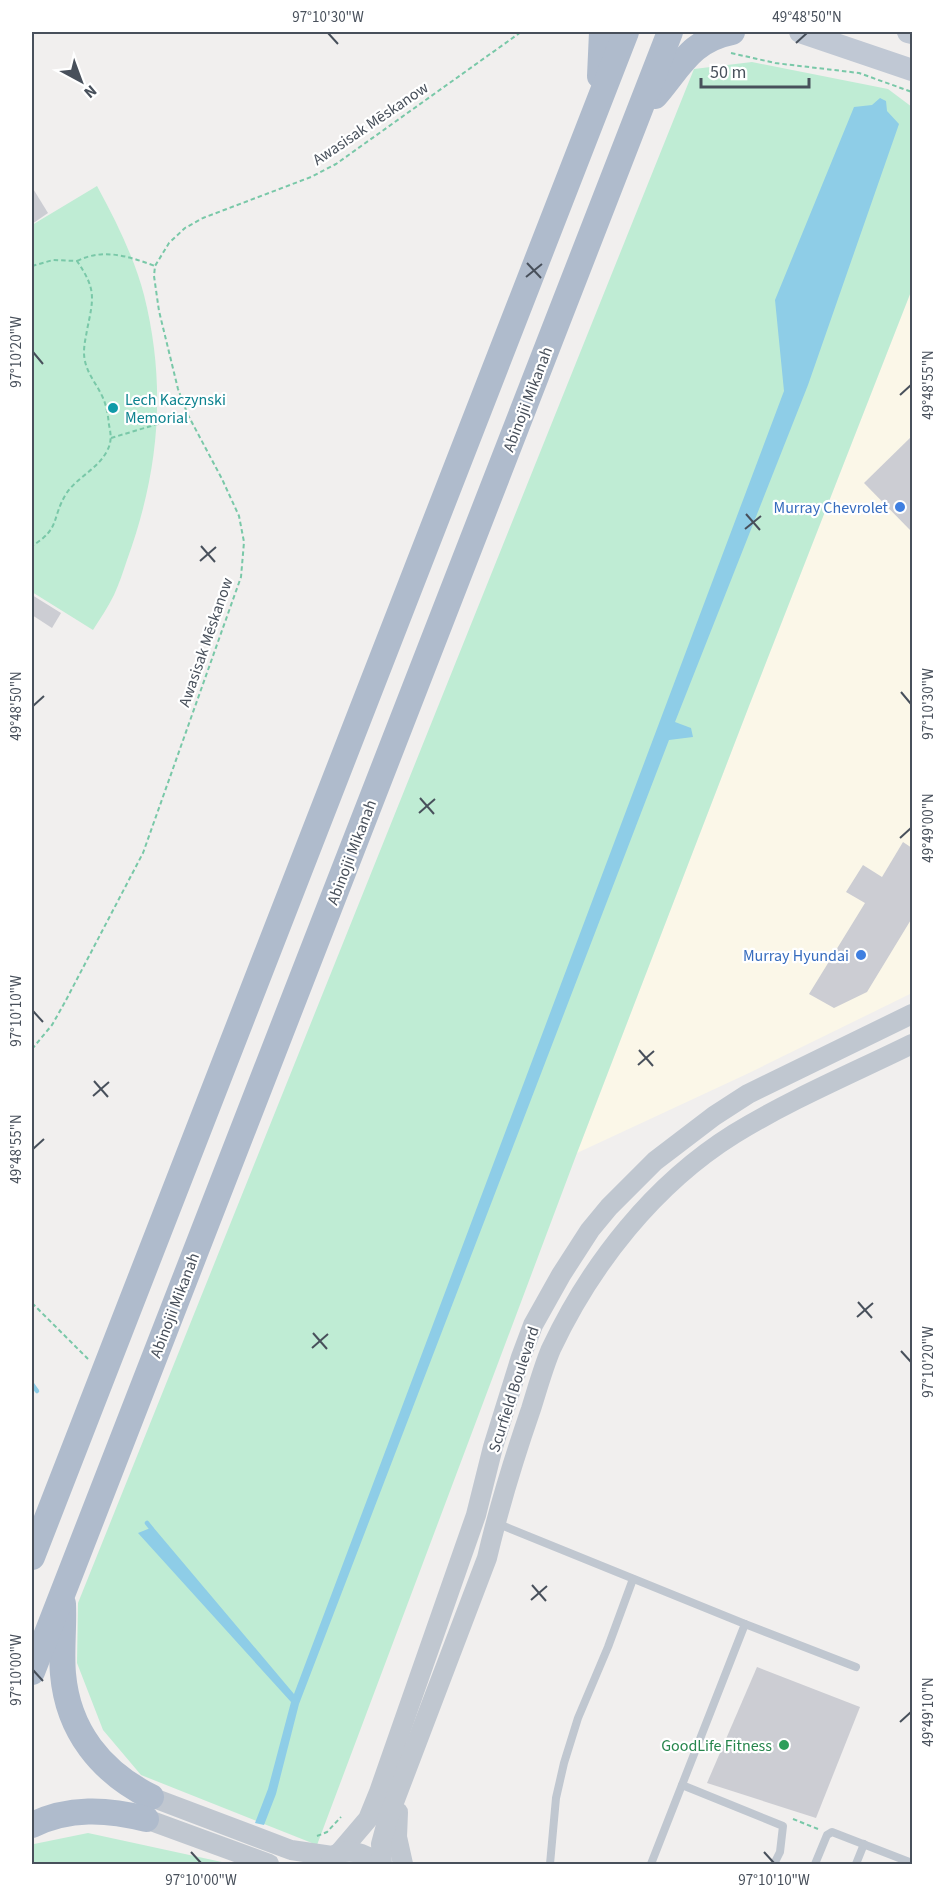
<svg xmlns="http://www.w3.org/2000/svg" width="944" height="1896" font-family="'Source Sans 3',sans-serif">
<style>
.commercial{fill:#fbf7e8}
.green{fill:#bfecd4}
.water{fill:#8ecde7}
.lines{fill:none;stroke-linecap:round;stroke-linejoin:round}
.stream{stroke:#8ecde7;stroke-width:4.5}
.building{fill:#cccdd3}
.path{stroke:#79c8a8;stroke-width:2;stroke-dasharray:4.5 3;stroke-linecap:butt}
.service{stroke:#c0c7d0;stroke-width:8}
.tertiary{stroke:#c0c7d0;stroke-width:20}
.secondary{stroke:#c0c8d4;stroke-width:22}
.primary{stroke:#afbbcc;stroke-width:26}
.ticks{fill:none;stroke:#48505b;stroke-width:2}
.culture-dot{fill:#0f9aa8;stroke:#fff;stroke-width:2}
.shop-dot{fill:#3f7fe0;stroke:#fff;stroke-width:2}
.leisure-dot{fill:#2e9e5b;stroke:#fff;stroke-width:2}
.labels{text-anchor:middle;stroke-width:4.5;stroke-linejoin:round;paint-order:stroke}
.street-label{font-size:16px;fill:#48505b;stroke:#fff}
.culture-label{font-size:16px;fill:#0d838f;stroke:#fff;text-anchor:start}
.shop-label{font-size:16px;fill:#366cbe;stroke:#fff;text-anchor:end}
.leisure-label{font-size:16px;fill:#27864d;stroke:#fff;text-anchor:end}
.neatline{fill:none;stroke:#48505b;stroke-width:2}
.ticks-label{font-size:15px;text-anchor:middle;fill:#48505b}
</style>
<rect width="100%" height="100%" fill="#f1efee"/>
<polygon class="commercial" points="912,289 912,993 749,1073 577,1153 749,706"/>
<g class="green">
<polygon points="752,62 888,89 912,107 912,289 749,706 577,1153 317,1845 141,1775 103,1730 77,1663 78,1603 694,69"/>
<path d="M 97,186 C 116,221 134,257 144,295 C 167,387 159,472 127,560 C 123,572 119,584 114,595 C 108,607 100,619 93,630 L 32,592 L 32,225 Z"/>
<polygon points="88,1833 231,1864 32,1864 32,1846 34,1844"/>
</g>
<polygon class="water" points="880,98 886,101 887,111 899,124 808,385 675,722 691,728 693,737 669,740 299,1704 276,1794 264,1825 255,1823 268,1789 291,1702 138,1533 153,1527 294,1694 784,391 775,300 854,107 872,105"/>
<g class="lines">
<g class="stream">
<polyline points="32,1384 37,1391"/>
<polyline points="147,1523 151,1528"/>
</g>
</g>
<g class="building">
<polygon points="32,187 48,213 32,224"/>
<polygon points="912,436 912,532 864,483"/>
<polygon points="32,595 61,613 52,628 32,615"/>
<polygon points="903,842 912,848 912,918 867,992 834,1008 809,994 865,903 846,892 863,865 882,877"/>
<polygon points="757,1667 860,1707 816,1818 707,1783"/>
</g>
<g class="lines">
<g class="path">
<polyline points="731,53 775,63 859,73 912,92"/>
<path d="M 77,261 C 103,248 128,256 155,266"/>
<path d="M 32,266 L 53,260 L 77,261 C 96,289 94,297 87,330 C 86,337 84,344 84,352 C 84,371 96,382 103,398 C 107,407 108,416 109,425 C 111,434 112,442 107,451 C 97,470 77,477 66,494 C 51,519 61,528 32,546"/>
<polyline points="111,438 188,415"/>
<polyline points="32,1049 52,1025 65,1002 143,853 241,577 244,542 239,516 222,479 188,415 178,389 159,311 154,276 155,266 169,243 185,228 203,218 311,177 336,164 521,32"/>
<polyline points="32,1303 88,1359"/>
<polyline points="793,1819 818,1829"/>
<polyline points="317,1836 327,1832 341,1817"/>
</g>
<g class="service">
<polyline points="496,1523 745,1624 651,1864"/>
<polyline points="745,1624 856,1667"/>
<polyline points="682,1785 783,1826 780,1852 774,1864"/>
<polyline points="550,1864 556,1798 564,1763 578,1718 608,1647 633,1579"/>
<polyline points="815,1864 827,1835 832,1832 912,1863"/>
<polyline points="856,1864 864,1844"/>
</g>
<g class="tertiary">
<polyline points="151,1797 291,1850 332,1856"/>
<polyline points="398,1812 397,1837 403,1864"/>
<polyline points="146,1819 269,1864"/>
<polyline points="339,1853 368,1819 379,1792 476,1515 493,1447 521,1357 533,1325 561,1275 590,1230 609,1207 655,1161 714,1116 748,1094 912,1014"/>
<path d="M 331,1857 C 347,1847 365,1852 377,1864"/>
<path d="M 382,1864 L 381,1844 L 388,1818 L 487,1558 C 499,1507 514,1458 531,1409 C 537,1390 543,1368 551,1349 C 591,1264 654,1184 734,1134 C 791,1099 853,1073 912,1044"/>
</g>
<g class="secondary">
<polyline points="800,32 912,70"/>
<polyline points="908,32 912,33"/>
</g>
<g class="primary">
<polyline points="600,76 602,32"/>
<path d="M 655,96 C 680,67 691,40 732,32"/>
<polyline points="32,1557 626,32"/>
<path d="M 63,1604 C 64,1628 61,1651 63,1674 C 68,1731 101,1772 151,1797"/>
<polyline points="32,1672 670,32"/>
<path d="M 32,1825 C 69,1807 107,1809 146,1819"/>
</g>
</g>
<path class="ticks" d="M 328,33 L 338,44M 796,43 L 807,33M 527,263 L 541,278M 526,277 L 542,264M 33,352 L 43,364M 900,395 L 911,385M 746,514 L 760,530M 745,529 L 761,516M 201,546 L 215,562M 200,561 L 216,547M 901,692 L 911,704M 33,706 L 44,696M 420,798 L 434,814M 419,813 L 435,799M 900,838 L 911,828M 33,1011 L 43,1022M 639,1050 L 653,1066M 638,1065 L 654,1051M 94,1081 L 108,1097M 93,1096 L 109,1082M 33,1149 L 44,1139M 858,1302 L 872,1318M 857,1317 L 873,1303M 313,1333 L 327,1349M 312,1348 L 328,1334M 901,1351 L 911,1362M 532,1585 L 546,1601M 531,1600 L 547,1586M 33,1670 L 43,1681M 900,1722 L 911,1712M 191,1852 L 201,1863M 764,1852 L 774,1863"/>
<circle class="culture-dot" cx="113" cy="408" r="6"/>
<g class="shop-dot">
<circle cx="900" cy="507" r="6"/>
<circle cx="861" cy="955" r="6"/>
</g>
<circle class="leisure-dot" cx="784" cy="1745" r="6"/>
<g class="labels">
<g class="street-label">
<text transform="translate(370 123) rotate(-34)" y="6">Awasisak Mēskanow</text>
<text transform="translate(527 399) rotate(-69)" y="6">Abinojii Mikanah</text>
<text transform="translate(205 642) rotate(-71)" y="6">Awasisak Mēskanow</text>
<text transform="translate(351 852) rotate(-69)" y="6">Abinojii Mikanah</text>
<text transform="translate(174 1305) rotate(-69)" y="6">Abinojii Mikanah</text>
<text transform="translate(513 1389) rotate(-72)" y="6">Scurfield Boulevard</text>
</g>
<g class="culture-label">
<text x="125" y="405">Lech Kaczynski<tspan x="125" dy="18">Memorial</tspan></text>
</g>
<g class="shop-label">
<text x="888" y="513">Murray Chevrolet</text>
<text x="849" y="961">Murray Hyundai</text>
</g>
<g class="leisure-label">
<text x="772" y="1751">GoodLife Fitness</text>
</g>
</g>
<rect width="944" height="1896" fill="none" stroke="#ffffff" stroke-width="66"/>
<g transform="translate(81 81) rotate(139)" stroke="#ffffff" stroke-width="4.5" paint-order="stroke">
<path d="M0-4.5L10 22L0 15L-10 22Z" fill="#48505b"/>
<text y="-9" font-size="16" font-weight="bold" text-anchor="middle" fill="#48505b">N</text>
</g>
<path d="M701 78v9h108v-9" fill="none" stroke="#48505b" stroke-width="3"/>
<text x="710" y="78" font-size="18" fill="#48505b" stroke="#ffffff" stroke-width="4.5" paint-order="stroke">50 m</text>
<rect x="33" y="33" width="878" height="1830" class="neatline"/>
<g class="ticks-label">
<text x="328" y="22">97°10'30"W</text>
<text x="807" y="22">49°48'50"N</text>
<text transform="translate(16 352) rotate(-90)" y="5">97°10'20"W</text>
<text transform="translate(928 385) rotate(-90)" y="5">49°48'55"N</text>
<text transform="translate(928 704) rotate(-90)" y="5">97°10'30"W</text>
<text transform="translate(16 706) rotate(-90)" y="5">49°48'50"N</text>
<text transform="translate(928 828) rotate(-90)" y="5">49°49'00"N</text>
<text transform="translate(16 1011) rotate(-90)" y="5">97°10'10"W</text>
<text transform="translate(16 1149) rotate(-90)" y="5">49°48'55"N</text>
<text transform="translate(928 1362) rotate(-90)" y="5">97°10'20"W</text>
<text transform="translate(16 1670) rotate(-90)" y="5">97°10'00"W</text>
<text transform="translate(928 1712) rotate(-90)" y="5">49°49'10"N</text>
<text x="201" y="1885">97°10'00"W</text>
<text x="774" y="1885">97°10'10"W</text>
</g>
</svg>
